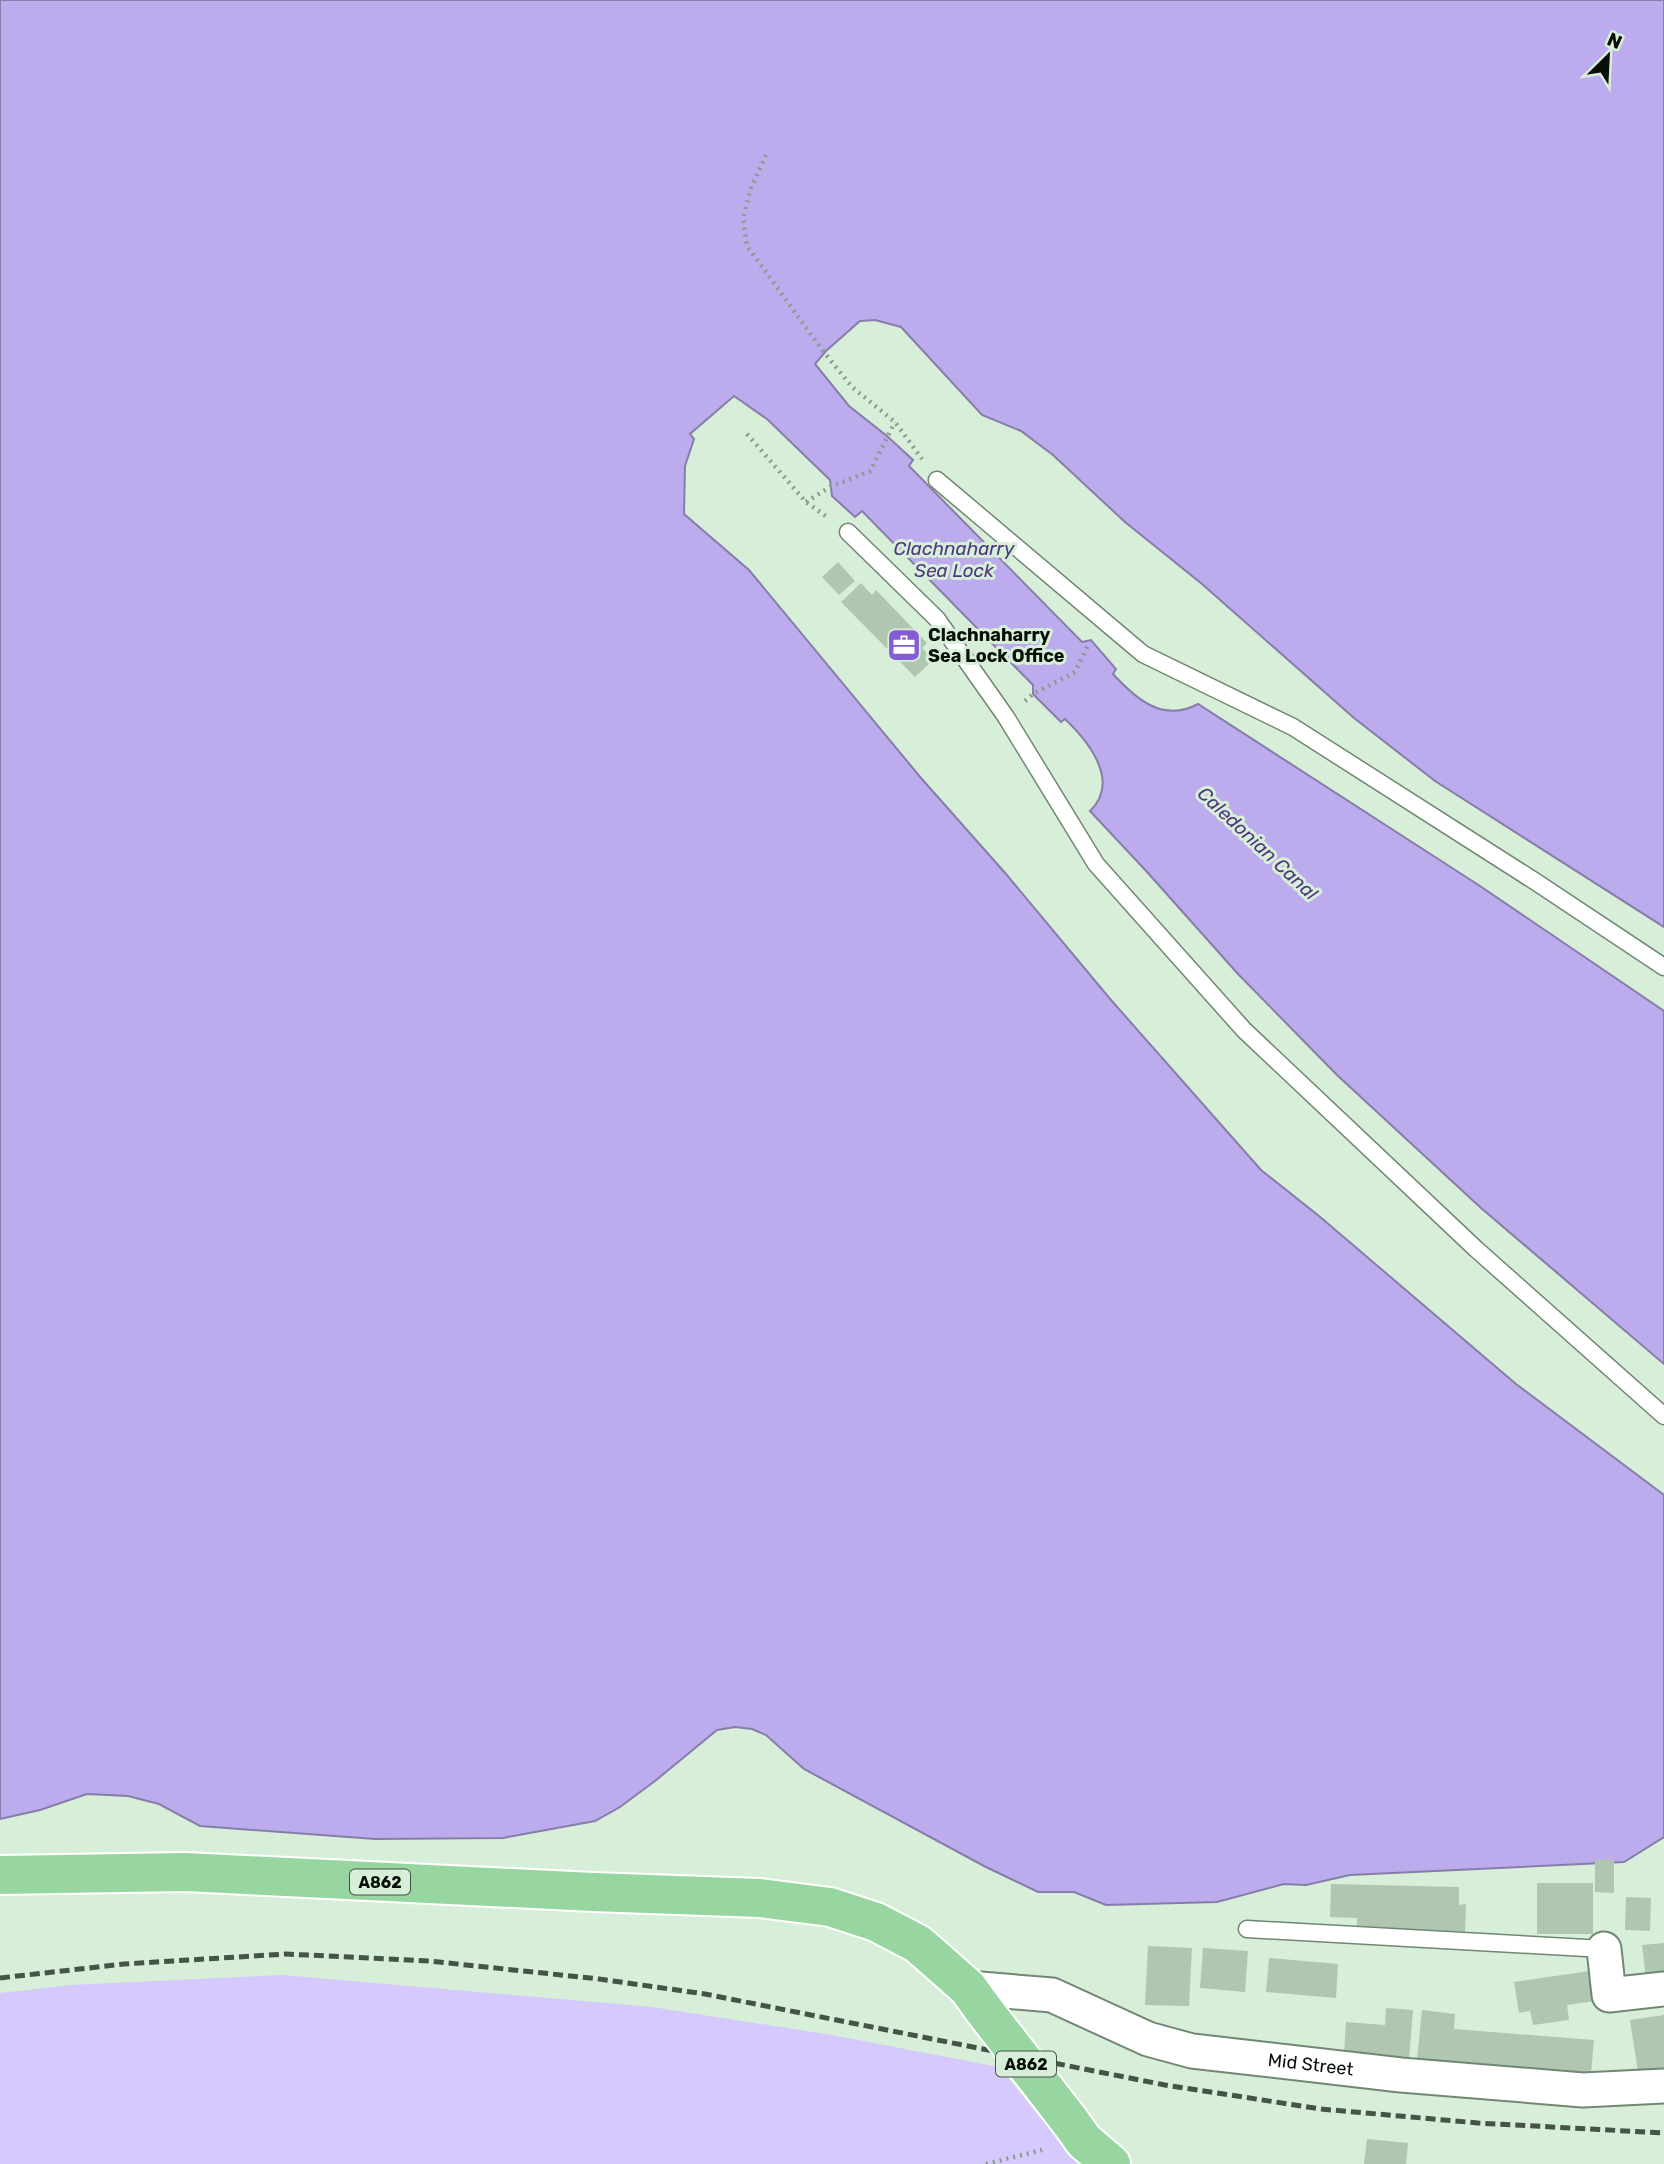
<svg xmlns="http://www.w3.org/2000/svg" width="1664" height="2164" font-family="Rubik,sans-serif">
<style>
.green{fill:#d5c9fe}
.water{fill:#bcaced;stroke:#867da8;stroke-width:2}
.building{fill:#afc6b0}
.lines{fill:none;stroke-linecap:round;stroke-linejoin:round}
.lane-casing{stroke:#718773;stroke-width:19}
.street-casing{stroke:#718773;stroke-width:37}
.primary-casing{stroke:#fff;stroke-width:42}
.path{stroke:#8a9b8b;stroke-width:4.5;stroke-dasharray:2 5;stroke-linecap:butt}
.lane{stroke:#fff;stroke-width:16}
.street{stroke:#fff;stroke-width:33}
.primary{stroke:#98d6a1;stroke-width:38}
.rail{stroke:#465347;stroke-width:5;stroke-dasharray:10 5;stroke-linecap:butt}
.primary-bridge-casing{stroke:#fff;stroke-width:42;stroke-linecap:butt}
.primary-bridge{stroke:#98d6a1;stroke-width:38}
.labels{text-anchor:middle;stroke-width:6;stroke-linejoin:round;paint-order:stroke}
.shield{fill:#d7eed8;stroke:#455246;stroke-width:2}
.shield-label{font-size:16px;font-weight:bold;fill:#070f08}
.poi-label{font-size:18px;font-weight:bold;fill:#070f08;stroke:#d7eed8;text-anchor:start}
.street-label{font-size:18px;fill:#070f08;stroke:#d7eed8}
.water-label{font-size:19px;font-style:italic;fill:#4f3681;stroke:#d7eed8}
</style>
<rect width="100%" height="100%" fill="#d7eed8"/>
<polygon class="green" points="282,1975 652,2007 832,2035 999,2067 1055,2136 1082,2164 0,2164 0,1993 71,1985"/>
<path class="water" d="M 0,0 L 1664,0 L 1664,927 L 1435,781 L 1354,718 L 1202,584 L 1125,522 L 1053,455 L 1021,431 L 982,415 L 901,327 L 875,320 L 860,321 L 826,351 L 815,364 L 849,406 L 887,436 L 913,460 L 909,466 L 1082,642 L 1091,640 L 1116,669 L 1113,674 C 1136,699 1163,723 1198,704 L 1480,886 L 1664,1011 L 1664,1364 L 1481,1208 L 1337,1075 L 1238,974 L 1148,873 L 1090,811 C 1121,781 1088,741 1065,719 L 1061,722 L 1033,694 L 1033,685 L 862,511 L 855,517 L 832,496 L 830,480 L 767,419 L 734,396 L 690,434 L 694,439 L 685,466 L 684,514 L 749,570 L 921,778 L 1006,874 L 1111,1000 L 1261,1170 L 1319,1216 L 1516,1384 L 1664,1495 L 1664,1837 L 1624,1862 L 1350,1875 L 1306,1885 L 1284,1884 L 1217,1902 L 1106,1905 L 1074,1892 L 1038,1892 L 984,1866 L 804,1769 L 766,1735 L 752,1729 L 735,1727 L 717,1730 L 655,1781 L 620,1807 L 595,1821 L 503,1838 L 375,1839 L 200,1826 L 159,1804 L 128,1796 L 87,1794 L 40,1810 L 0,1819 Z"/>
<g class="building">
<polygon points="838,562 855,581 839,595 822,577"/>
<polygon points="861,583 872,595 876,590 927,643 922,648 933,660 915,677 841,602"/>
<polygon points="1595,1859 1614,1860 1614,1893 1595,1892"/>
<rect x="1537" y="1883" width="56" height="51"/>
<polygon points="1331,1884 1459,1887 1459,1905 1466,1904 1465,1933 1357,1931 1357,1918 1330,1917"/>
<polygon points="1626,1897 1651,1898 1650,1931 1625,1930"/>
<polygon points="1664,1943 1664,1976 1646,1978 1642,1945"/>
<polygon points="1148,1946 1192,1948 1189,2006 1145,2005"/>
<polygon points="1203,1948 1248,1951 1245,1992 1200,1988"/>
<polygon points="1269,1958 1338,1964 1336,1998 1266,1992"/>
<polygon points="1590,1971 1595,2001 1567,2005 1569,2020 1533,2025 1530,2011 1519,2013 1514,1982"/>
<polygon points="1386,2008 1413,2010 1409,2060 1344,2055 1346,2022 1385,2025"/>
<polygon points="1422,2010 1455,2014 1454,2029 1594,2040 1591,2074 1417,2059"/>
<polygon points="1664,2015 1664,2075 1639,2078 1630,2020"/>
<polygon points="1367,2139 1408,2143 1406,2164 1364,2164"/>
</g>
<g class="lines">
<g class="lane-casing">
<g id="lane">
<polyline points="937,480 1143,654 1293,727 1536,882 1664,967"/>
<polyline points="848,532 937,619 1006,717 1096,864 1244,1030 1476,1249 1664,1416"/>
<polyline points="1247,1929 1604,1949"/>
</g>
</g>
<g class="street-casing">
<g id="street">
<polyline points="1604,1949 1609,1995 1664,1989"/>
<path id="s1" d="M 968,1988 L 1052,1995 L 1148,2039 L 1192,2051 L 1401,2075 L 1583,2090 L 1664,2086"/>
</g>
</g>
<g class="primary-casing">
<g id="primary">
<polyline points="0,1875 185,1872 593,1892 760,1898 830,1907 876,1922 918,1944 968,1988 983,2009"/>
<polyline points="1069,2120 1084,2141 1111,2164"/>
</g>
</g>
<g class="path">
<polyline points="766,155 751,188 743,218 747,246 823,351 852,387 895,422 922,459"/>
<polyline points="747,434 806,502 827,517"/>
<polyline points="806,502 830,487 870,471 895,422"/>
<polyline points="1025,701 1033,694 1075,672 1089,643"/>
<polyline points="986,2164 1042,2150"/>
</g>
<use href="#lane" class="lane"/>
<use href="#street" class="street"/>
<use href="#primary" class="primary"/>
<polyline class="rail" points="0,1978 124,1964 286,1954 429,1961 599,1979 705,1994 1165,2085 1321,2109 1478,2123 1664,2133"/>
<g class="primary-bridge-casing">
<polyline id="primary-bridge" points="983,2009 1069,2120"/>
</g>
<use href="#primary-bridge" class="primary-bridge"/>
</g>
<defs>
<g id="office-square" transform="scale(1.75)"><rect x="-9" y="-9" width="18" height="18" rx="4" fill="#855cd5" stroke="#d7eed8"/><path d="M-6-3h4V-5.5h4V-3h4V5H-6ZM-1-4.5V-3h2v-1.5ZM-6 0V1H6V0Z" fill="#fff"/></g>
</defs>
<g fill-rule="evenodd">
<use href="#office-square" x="904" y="645"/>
</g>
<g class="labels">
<g class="shield">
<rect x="350" y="1869.5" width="60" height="25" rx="5"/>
<rect x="996" y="2051.5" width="60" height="25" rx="5"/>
</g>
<g class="shield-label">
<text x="380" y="1888">A862</text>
<text x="1026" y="2070">A862</text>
</g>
<g class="poi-label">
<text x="928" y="641">Clachnaharry<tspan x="928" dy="21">Sea Lock Office</tspan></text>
</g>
<g class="street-label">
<text dy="6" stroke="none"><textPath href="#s1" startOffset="355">Mid Street</textPath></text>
</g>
<g class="water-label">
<text x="954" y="555">Clachnaharry<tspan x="954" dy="22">Sea Lock</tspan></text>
<text transform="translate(1258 843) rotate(43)" y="7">Caledonian Canal</text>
</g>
</g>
<g transform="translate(1608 56) rotate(24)" stroke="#d7eed8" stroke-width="5" paint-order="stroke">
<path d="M0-5L12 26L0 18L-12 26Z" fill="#070f08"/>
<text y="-10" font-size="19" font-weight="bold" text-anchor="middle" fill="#070f08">N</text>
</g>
</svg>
